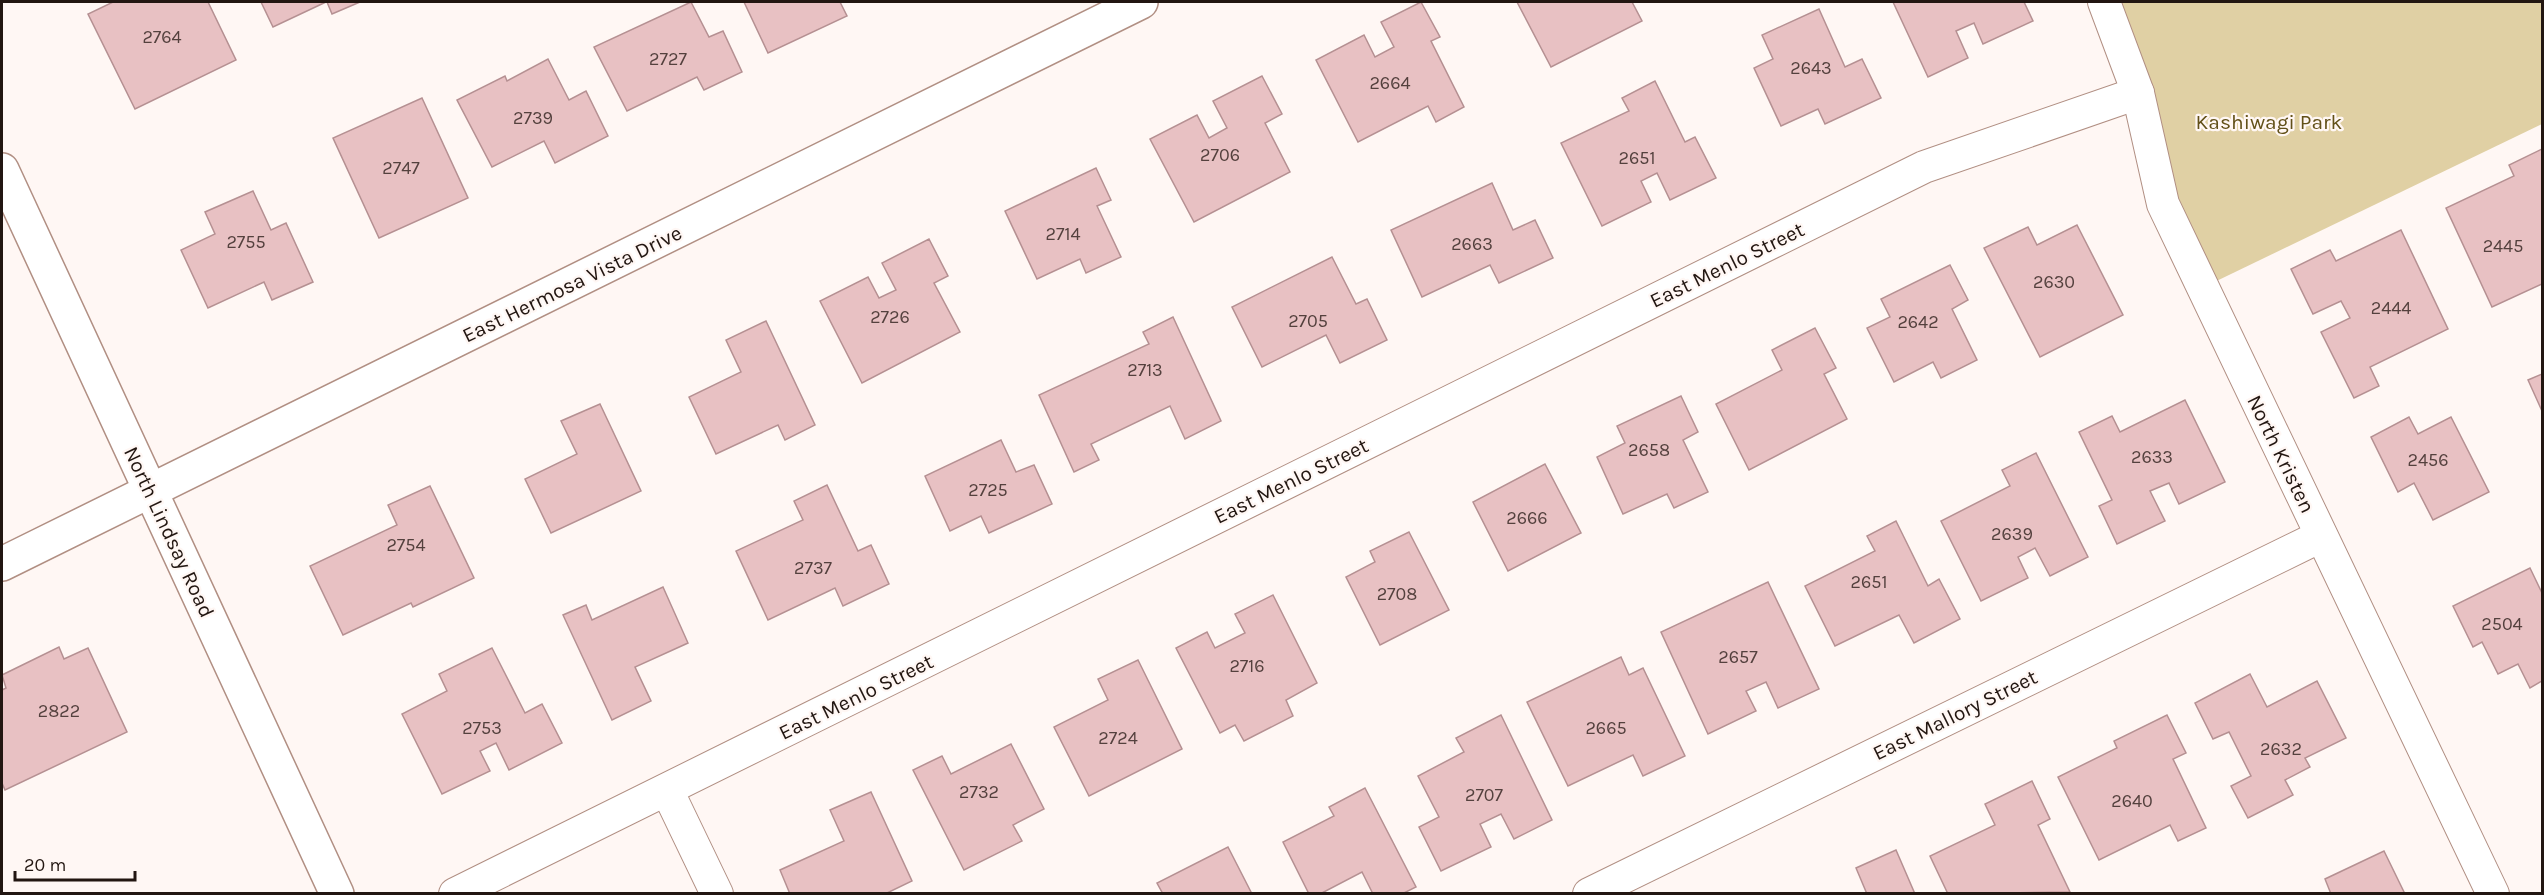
<svg xmlns="http://www.w3.org/2000/svg" width="2544" height="895" font-family="Karla,sans-serif">
<style>
.green{fill:#e0d0a4}
.building{fill:#e8c1c3;stroke:#b59092;stroke-width:1.5}
.lines{fill:none;stroke-linecap:round;stroke-linejoin:round}
.street-casing{stroke:#b18f83;stroke-width:34}
.secondary-casing{stroke:#b18f83;stroke-width:36}
.street{stroke:#fff;stroke-width:32}
.secondary{stroke:#fff;stroke-width:33}
.labels{text-anchor:middle;stroke-width:4.5;stroke-linejoin:round;paint-order:stroke}
.number-label{font-size:18px;fill:#54413e}
.park-label{font-size:21px;fill:#625018;stroke:#fff7f4}
.street-label{font-size:21px;fill:#221611;stroke:#fff7f4}
</style>
<rect width="100%" height="100%" fill="#fff7f4"/>
<polygon class="green" points="2104,2 2542,2 2542,124 2202,288"/>
<g class="building">
<polygon points="113,2 208,2 236,60 135,109 88,14"/>
<polygon points="261,2 326,2 273,27"/>
<polygon points="327,2 360,2 332,14"/>
<polygon points="691,2 709,37 723,31 742,72 704,90 697,77 627,111 594,47"/>
<polygon points="744,2 840,2 847,16 768,53"/>
<polygon points="1421,2 1440,37 1431,41 1464,107 1436,122 1428,106 1358,142 1316,60 1364,35 1375,57 1394,47 1381,22"/>
<polygon points="1517,2 1632,2 1642,21 1551,67"/>
<polygon points="1893,2 2024,2 2033,21 1983,44 1974,23 1956,31 1968,58 1928,77"/>
<polygon points="1819,9 1845,67 1862,59 1881,98 1825,124 1818,109 1781,126 1754,68 1773,59 1762,35"/>
<polygon points="548,59 569,100 586,91 608,136 555,163 544,141 492,167 457,100 505,76 507,81"/>
<polygon points="1262,76 1282,114 1265,123 1290,172 1194,222 1150,139 1197,115 1209,138 1227,128 1213,101"/>
<polygon points="1655,81 1685,142 1695,137 1716,178 1670,200 1657,173 1641,181 1651,202 1602,226 1561,143 1629,111 1622,98"/>
<polygon points="422,98 468,198 379,238 333,138"/>
<polygon points="2542,149 2542,284 2492,307 2446,208 2514,176 2509,165"/>
<polygon points="1096,168 1111,200 1097,206 1121,257 1086,273 1080,259 1037,279 1005,211"/>
<polygon points="1492,183 1513,230 1535,220 1553,258 1499,283 1490,265 1422,297 1391,230"/>
<polygon points="253,191 271,230 286,223 313,282 272,300 264,282 208,308 181,250 215,234 205,212"/>
<polygon points="2077,225 2123,315 2040,357 1984,248 2028,227 2037,245"/>
<polygon points="2401,230 2448,329 2370,367 2379,386 2354,398 2321,332 2350,318 2341,301 2313,314 2291,269 2330,250 2336,261"/>
<polygon points="929,239 948,276 934,283 960,332 862,383 820,301 868,277 879,298 896,290 882,263"/>
<polygon points="1332,257 1356,304 1367,299 1387,340 1340,363 1326,335 1262,367 1232,307"/>
<polygon points="1950,265 1968,300 1952,309 1977,360 1941,378 1933,362 1894,382 1867,328 1890,317 1881,299"/>
<polygon points="1173,317 1221,421 1185,439 1170,406 1091,444 1099,460 1074,472 1039,395 1149,344 1143,332"/>
<polygon points="766,321 815,425 785,440 778,425 716,454 689,397 741,372 726,340"/>
<polygon points="1815,328 1836,368 1824,374 1847,419 1749,470 1716,404 1782,370 1772,350"/>
<polygon points="2542,374 2542,411 2528,380"/>
<polygon points="1681,396 1698,432 1683,440 1708,492 1674,508 1667,494 1623,514 1597,457 1625,443 1617,426"/>
<polygon points="2185,400 2225,482 2179,504 2169,483 2150,491 2165,521 2117,544 2099,506 2112,500 2079,432 2112,416 2120,432"/>
<polygon points="600,404 641,491 551,533 525,479 577,454 561,421"/>
<polygon points="2409,417 2418,434 2451,417 2489,492 2433,520 2414,483 2398,492 2371,437"/>
<polygon points="1001,440 1016,472 1034,465 1052,504 989,533 981,516 950,531 925,476"/>
<polygon points="2036,453 2088,557 2050,576 2035,548 2018,557 2028,578 1981,601 1941,521 2010,486 2002,470"/>
<polygon points="1545,464 1581,533 1508,571 1473,502"/>
<polygon points="827,485 858,551 871,545 889,584 843,606 835,588 768,620 736,551 803,520 794,501"/>
<polygon points="430,486 474,578 413,607 411,603 343,635 310,566 397,525 388,505"/>
<polygon points="1896,521 1928,586 1939,579 1960,619 1914,643 1899,615 1835,646 1805,586 1875,551 1867,536"/>
<polygon points="1409,532 1449,610 1380,645 1346,577 1375,562 1370,551"/>
<polygon points="2530,568 2542,593 2542,681 2530,688 2518,664 2498,674 2482,642 2473,647 2453,606"/>
<polygon points="1768,582 1819,689 1778,708 1766,682 1746,691 1756,711 1708,734 1661,632"/>
<polygon points="663,587 688,643 635,667 651,701 612,720 563,615 586,605 592,620"/>
<polygon points="1273,595 1317,683 1286,700 1293,716 1244,741 1235,725 1220,733 1176,648 1207,632 1215,648 1245,633 1235,614"/>
<polygon points="59,647 64,659 88,648 127,732 5,790 2,783 2,690 6,688 2,675"/>
<polygon points="492,648 525,713 542,704 562,743 509,770 496,743 480,751 490,771 442,794 402,714 447,691 439,674"/>
<polygon points="1621,657 1629,675 1643,668 1685,756 1643,776 1633,755 1568,786 1527,702"/>
<polygon points="1138,660 1182,749 1089,796 1054,727 1108,700 1098,679"/>
<polygon points="2250,674 2267,707 2317,681 2346,738 2305,758 2310,767 2285,780 2293,795 2248,818 2231,786 2251,776 2229,732 2213,739 2195,703"/>
<polygon points="1501,715 1552,820 1514,839 1501,814 1480,824 1491,847 1441,871 1419,827 1439,817 1418,776 1464,752 1456,738"/>
<polygon points="2167,715 2186,753 2173,759 2206,828 2178,841 2170,825 2099,860 2058,777 2117,748 2114,741"/>
<polygon points="1011,744 1044,809 1013,825 1022,841 964,870 913,770 942,756 951,774"/>
<polygon points="2032,781 2050,819 2038,825 2070,892 1948,894 1930,856 1995,825 1985,804"/>
<polygon points="1365,788 1416,887 1402,894 1373,894 1362,872 1320,894 1309,894 1283,842 1334,816 1329,807"/>
<polygon points="871,792 912,881 885,894 790,894 780,870 844,841 830,810"/>
<polygon points="1228,847 1252,894 1163,894 1157,883"/>
<polygon points="1896,850 1915,894 1867,894 1856,868"/>
<polygon points="2384,851 2405,894 2331,894 2325,879"/>
</g>
<g class="lines">
<g class="street-casing">
<g id="street">
<polyline points="2104,2 2138,93 2163,204 2493,894"/>
<polyline points="667,790 717,894"/>
<polyline points="455,894 1924,167 2138,93"/>
<polyline points="1589,894 2321,536"/>
</g>
</g>
<g class="secondary-casing">
<g id="secondary">
<polyline points="2,170 337,894"/>
<polyline points="2,564 1141,2"/>
</g>
</g>
<use href="#street" class="street"/>
<use href="#secondary" class="secondary"/>
</g>
<g class="labels">
<g class="number-label">
<text x="162" y="43">2764</text>
<text x="668" y="65">2727</text>
<text x="1811" y="74">2643</text>
<text x="1390" y="89">2664</text>
<text x="533" y="124">2739</text>
<text x="1220" y="161">2706</text>
<text x="1637" y="164">2651</text>
<text x="401" y="174">2747</text>
<text x="1063" y="240">2714</text>
<text x="246" y="248">2755</text>
<text x="1472" y="250">2663</text>
<text x="2503" y="252">2445</text>
<text x="2054" y="288">2630</text>
<text x="2391" y="314">2444</text>
<text x="890" y="323">2726</text>
<text x="1308" y="327">2705</text>
<text x="1918" y="328">2642</text>
<text x="1145" y="376">2713</text>
<text x="1649" y="456">2658</text>
<text x="2152" y="463">2633</text>
<text x="2428" y="466">2456</text>
<text x="988" y="496">2725</text>
<text x="1527" y="524">2666</text>
<text x="2012" y="540">2639</text>
<text x="406" y="551">2754</text>
<text x="813" y="574">2737</text>
<text x="1869" y="588">2651</text>
<text x="1397" y="600">2708</text>
<text x="2502" y="630">2504</text>
<text x="1738" y="663">2657</text>
<text x="1247" y="672">2716</text>
<text x="59" y="717">2822</text>
<text x="482" y="734">2753</text>
<text x="1606" y="734">2665</text>
<text x="1118" y="744">2724</text>
<text x="2281" y="755">2632</text>
<text x="979" y="798">2732</text>
<text x="1484" y="801">2707</text>
<text x="2132" y="807">2640</text>
</g>
<g class="park-label">
<text x="2269" y="129">Kashiwagi Park</text>
</g>
<g class="street-label">
<text transform="translate(1727 265) rotate(-26)" y="7">East Menlo Street</text>
<text transform="translate(572 284) rotate(-26)" y="7">East Hermosa Vista Drive</text>
<text transform="translate(2281 454) rotate(64)" y="7">North Kristen</text>
<text transform="translate(1291 481) rotate(-26)" y="7">East Menlo Street</text>
<text transform="translate(169 532) rotate(65)" y="7">North Lindsay Road</text>
<text transform="translate(856 697) rotate(-26)" y="7">East Menlo Street</text>
<text transform="translate(1955 715) rotate(-26)" y="7">East Mallory Street</text>
</g>
</g>
<rect width="2544" height="895" fill="none" stroke="#221611" stroke-width="6"/>
<path d="M15 871v9h120v-9" fill="none" stroke="#221611" stroke-width="3"/>
<text x="24" y="871" font-size="18" fill="#221611" stroke="#fff7f4" stroke-width="4.5" paint-order="stroke">20 m</text>
</svg>
